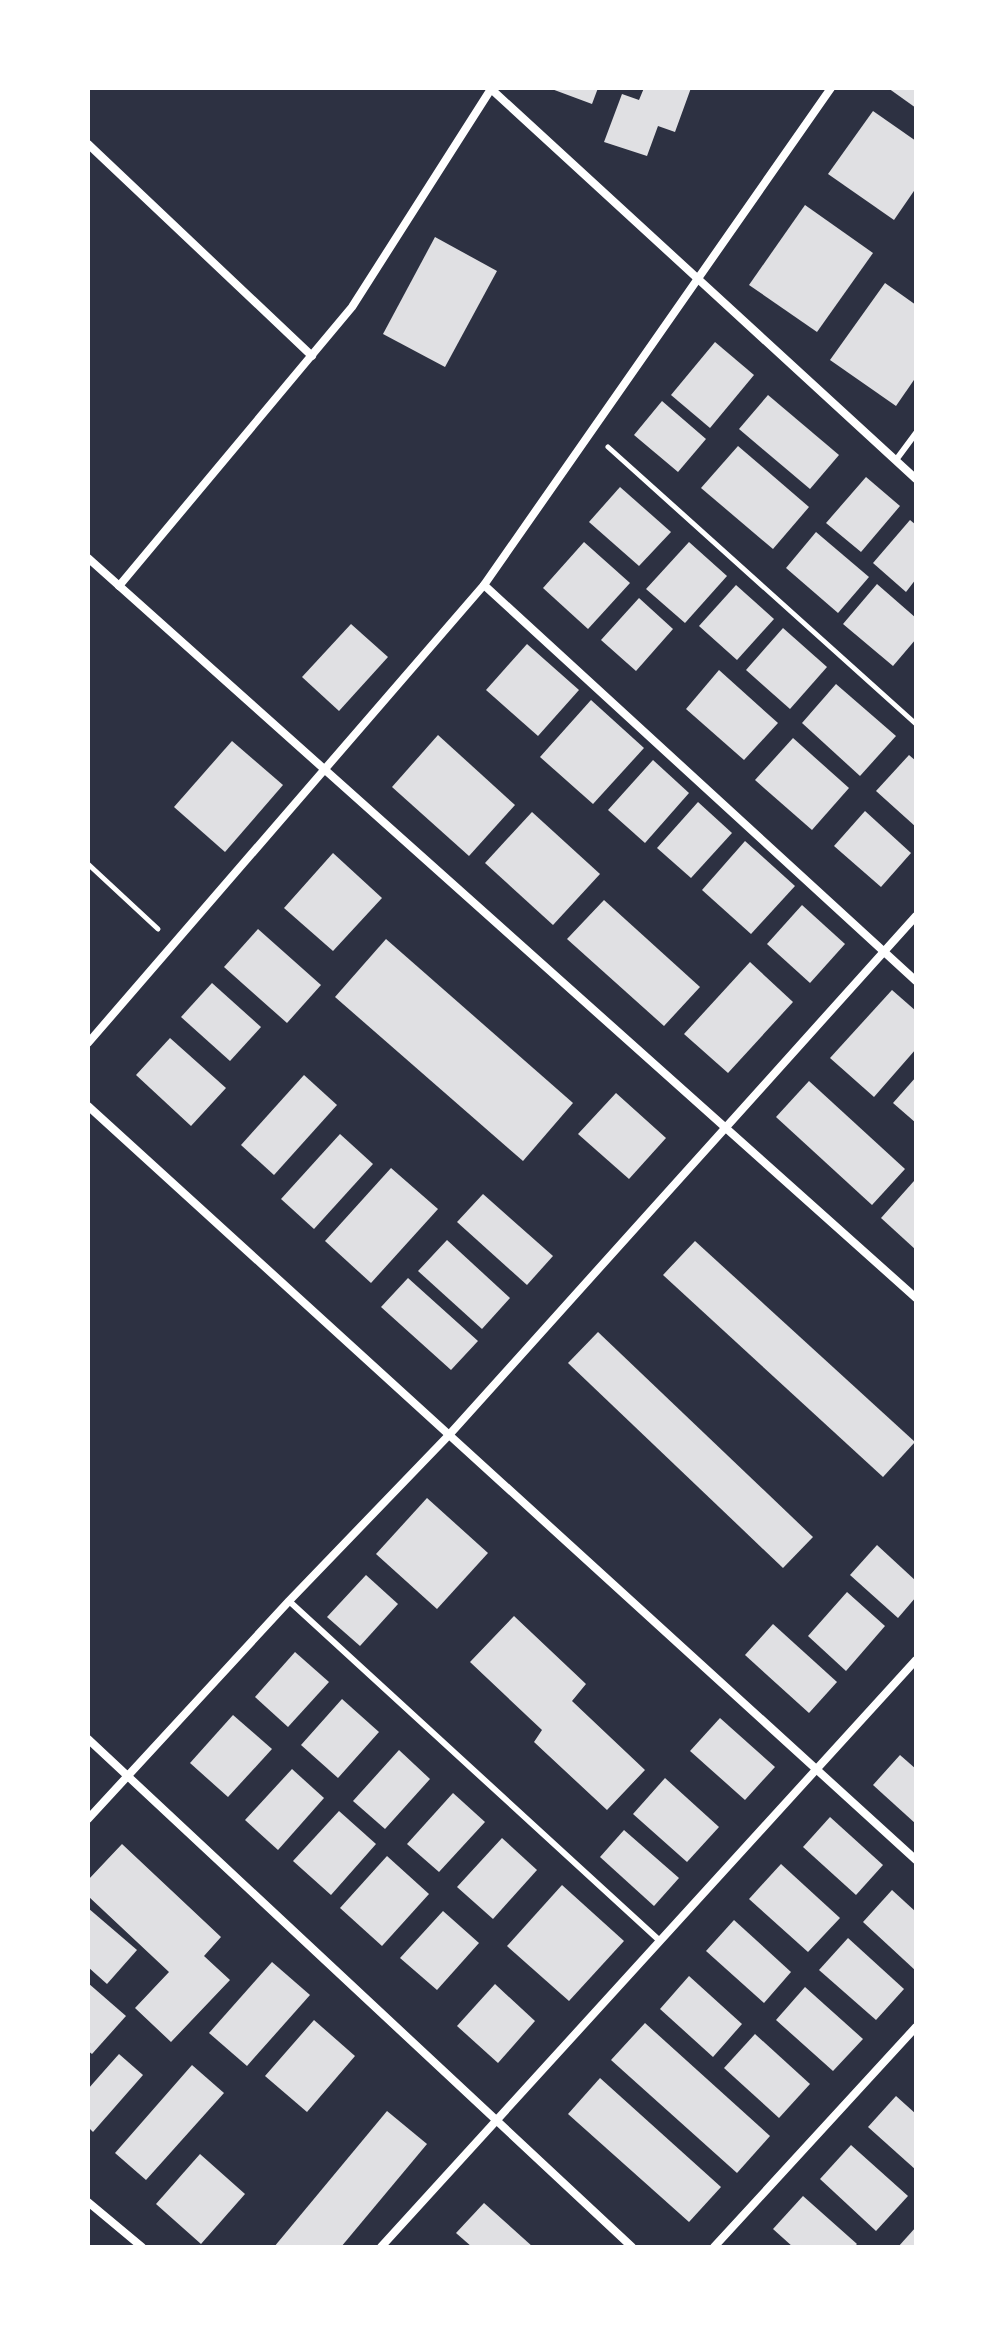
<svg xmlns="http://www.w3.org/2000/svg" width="1004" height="2335" font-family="'Fira Sans Condensed',sans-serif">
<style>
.building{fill:#e0e0e3}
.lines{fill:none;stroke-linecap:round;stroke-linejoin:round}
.path{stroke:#fff;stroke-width:5}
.service{stroke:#fff;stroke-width:6}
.minor{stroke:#fff;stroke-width:8}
</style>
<rect width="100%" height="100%" fill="#2d3142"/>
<g class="building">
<polygon points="549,88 598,88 592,104"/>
<polygon points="644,88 691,88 675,132 658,126 647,156 604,142 622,94 639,100"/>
<polygon points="888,88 916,88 916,108"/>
<polygon points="873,111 916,141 916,188 894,220 828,174"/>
<polygon points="805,205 873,253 817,332 749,285"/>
<polygon points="435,237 497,271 445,367 383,334"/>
<polygon points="885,283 916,305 916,377 896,406 830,360"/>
<polygon points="715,342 754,375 710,428 671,395"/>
<polygon points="768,395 839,455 810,489 739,429"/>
<polygon points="662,401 706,439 678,472 634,435"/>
<polygon points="738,446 809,507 773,549 701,488"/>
<polygon points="866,477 900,506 861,552 826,523"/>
<polygon points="620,487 671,532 639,566 589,522"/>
<polygon points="910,520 916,525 916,579 906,592 873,563"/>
<polygon points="816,532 869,577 838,613 786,568"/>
<polygon points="584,542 630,583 588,629 543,588"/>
<polygon points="689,542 727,576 685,623 646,589"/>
<polygon points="877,584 916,618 916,639 893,666 843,624"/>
<polygon points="736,585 774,619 737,660 699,626"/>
<polygon points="639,598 673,629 636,671 601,640"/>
<polygon points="351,624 388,657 339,711 302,677"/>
<polygon points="783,628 827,667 790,709 746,670"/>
<polygon points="527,644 579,690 538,736 486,690"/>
<polygon points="719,670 778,723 744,760 686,709"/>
<polygon points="836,684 896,736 860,776 802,723"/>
<polygon points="591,700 644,748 593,804 540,757"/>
<polygon points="438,735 515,805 469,856 392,787"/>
<polygon points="793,738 849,788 812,830 755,780"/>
<polygon points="232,741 283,785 225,852 174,807"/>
<polygon points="909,755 916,761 916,827 876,791"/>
<polygon points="653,760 689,793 645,843 608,810"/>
<polygon points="698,802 732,833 691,878 657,848"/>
<polygon points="865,811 911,853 881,887 834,846"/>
<polygon points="532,812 600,874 553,925 485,863"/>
<polygon points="745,841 795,886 751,934 702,890"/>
<polygon points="333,853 382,898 333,951 284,908"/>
<polygon points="604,900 700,987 664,1026 567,939"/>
<polygon points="802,905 845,944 810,983 767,944"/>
<polygon points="258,929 321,985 287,1023 224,967"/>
<polygon points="386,939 573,1103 523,1161 335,997"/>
<polygon points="750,962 793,1002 728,1073 684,1034"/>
<polygon points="212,983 261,1027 230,1061 181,1017"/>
<polygon points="892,990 916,1011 916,1049 874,1097 830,1058"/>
<polygon points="170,1038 226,1088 191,1126 136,1075"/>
<polygon points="304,1075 337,1105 274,1175 241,1145"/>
<polygon points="916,1077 916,1123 893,1103"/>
<polygon points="809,1081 905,1169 872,1205 776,1117"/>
<polygon points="616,1093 666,1138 629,1179 578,1134"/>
<polygon points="340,1134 373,1164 314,1229 281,1199"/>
<polygon points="391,1168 438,1209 371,1283 325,1241"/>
<polygon points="914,1181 916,1183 916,1250 881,1218"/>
<polygon points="483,1194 553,1256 527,1285 457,1222"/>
<polygon points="447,1240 510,1298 482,1329 418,1271"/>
<polygon points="695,1241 915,1442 883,1477 663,1275"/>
<polygon points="408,1278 478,1341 451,1370 381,1307"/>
<polygon points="598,1332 813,1537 783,1568 568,1363"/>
<polygon points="427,1498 488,1553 437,1609 376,1554"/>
<polygon points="877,1545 916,1581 916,1597 898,1618 850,1575"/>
<polygon points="366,1575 398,1604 360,1646 327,1617"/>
<polygon points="847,1592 885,1626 846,1671 808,1636"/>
<polygon points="514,1616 586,1684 572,1701 645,1770 607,1810 534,1742 542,1730 470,1662"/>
<polygon points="773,1624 837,1682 809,1713 745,1655"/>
<polygon points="295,1652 329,1682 288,1727 255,1697"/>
<polygon points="342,1699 379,1732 338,1778 301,1745"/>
<polygon points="233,1715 272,1749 228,1797 190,1763"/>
<polygon points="720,1718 775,1767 745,1800 690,1751"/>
<polygon points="399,1750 430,1779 385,1829 353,1801"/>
<polygon points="900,1755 916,1769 916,1824 873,1785"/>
<polygon points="292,1769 324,1798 278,1850 245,1820"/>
<polygon points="665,1778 719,1827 687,1862 633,1814"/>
<polygon points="453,1793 485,1822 439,1872 407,1844"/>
<polygon points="339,1811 376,1844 331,1895 293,1861"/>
<polygon points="830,1817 883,1865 856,1895 803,1847"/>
<polygon points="624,1830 679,1878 654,1906 600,1857"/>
<polygon points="502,1838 537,1870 493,1919 457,1887"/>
<polygon points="122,1844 221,1937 204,1956 230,1980 171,2042 135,2008 169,1972 88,1896 88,1880"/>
<polygon points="387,1856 429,1894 382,1946 340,1908"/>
<polygon points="781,1864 840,1918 808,1952 749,1899"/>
<polygon points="562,1885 624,1941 569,2001 507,1946"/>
<polygon points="892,1890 916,1912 916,1971 863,1922"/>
<polygon points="88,1908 137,1950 107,1984 88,1967"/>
<polygon points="443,1911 479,1943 437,1990 400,1958"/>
<polygon points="734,1920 791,1972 764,2003 706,1951"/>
<polygon points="848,1938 904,1989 876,2020 819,1970"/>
<polygon points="272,1962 310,1995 247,2066 209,2033"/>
<polygon points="689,1976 742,2024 713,2057 660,2009"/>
<polygon points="88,1983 126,2016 92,2054 88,2051"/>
<polygon points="495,1984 535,2021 498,2063 457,2026"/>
<polygon points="805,1987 863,2039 833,2071 776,2020"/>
<polygon points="314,2020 355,2056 307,2112 265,2076"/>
<polygon points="645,2023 770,2136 737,2173 611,2060"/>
<polygon points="755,2034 810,2084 779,2118 724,2068"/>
<polygon points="119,2054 143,2075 93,2132 88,2127 88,2089"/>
<polygon points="192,2065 224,2093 146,2180 115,2153"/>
<polygon points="600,2078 721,2187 689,2222 568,2114"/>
<polygon points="896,2096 916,2114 916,2170 868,2127"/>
<polygon points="387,2111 427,2144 341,2247 274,2247"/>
<polygon points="851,2145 908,2196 876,2231 820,2179"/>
<polygon points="200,2154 245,2194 201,2244 156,2204"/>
<polygon points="803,2196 857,2244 854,2247 793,2247 773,2229"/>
<polygon points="484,2203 533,2247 472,2247 456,2233"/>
<polygon points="916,2227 916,2247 898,2247"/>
</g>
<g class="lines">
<g class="path">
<polyline points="608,447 916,724"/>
<polyline points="88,864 158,929"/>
</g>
<g class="service">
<polyline points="896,460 916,433"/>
<polyline points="289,1601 660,1941"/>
</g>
<g class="minor">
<polyline points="490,88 916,479"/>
<polyline points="88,144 312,356"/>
<polyline points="88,558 916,1298"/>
<polyline points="484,585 916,981"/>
<polyline points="119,586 352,307 491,89"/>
<polyline points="88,1043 484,585 831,88"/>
<polyline points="88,1106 916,1860"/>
<polyline points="88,1739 632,2247"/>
<polyline points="88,1819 289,1601 449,1435 916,916"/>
<polyline points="88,2202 142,2247"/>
<polyline points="381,2247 916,1660"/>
<polyline points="714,2247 916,2027"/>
</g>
</g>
<rect width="1004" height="2335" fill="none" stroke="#ffffff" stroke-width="180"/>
</svg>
